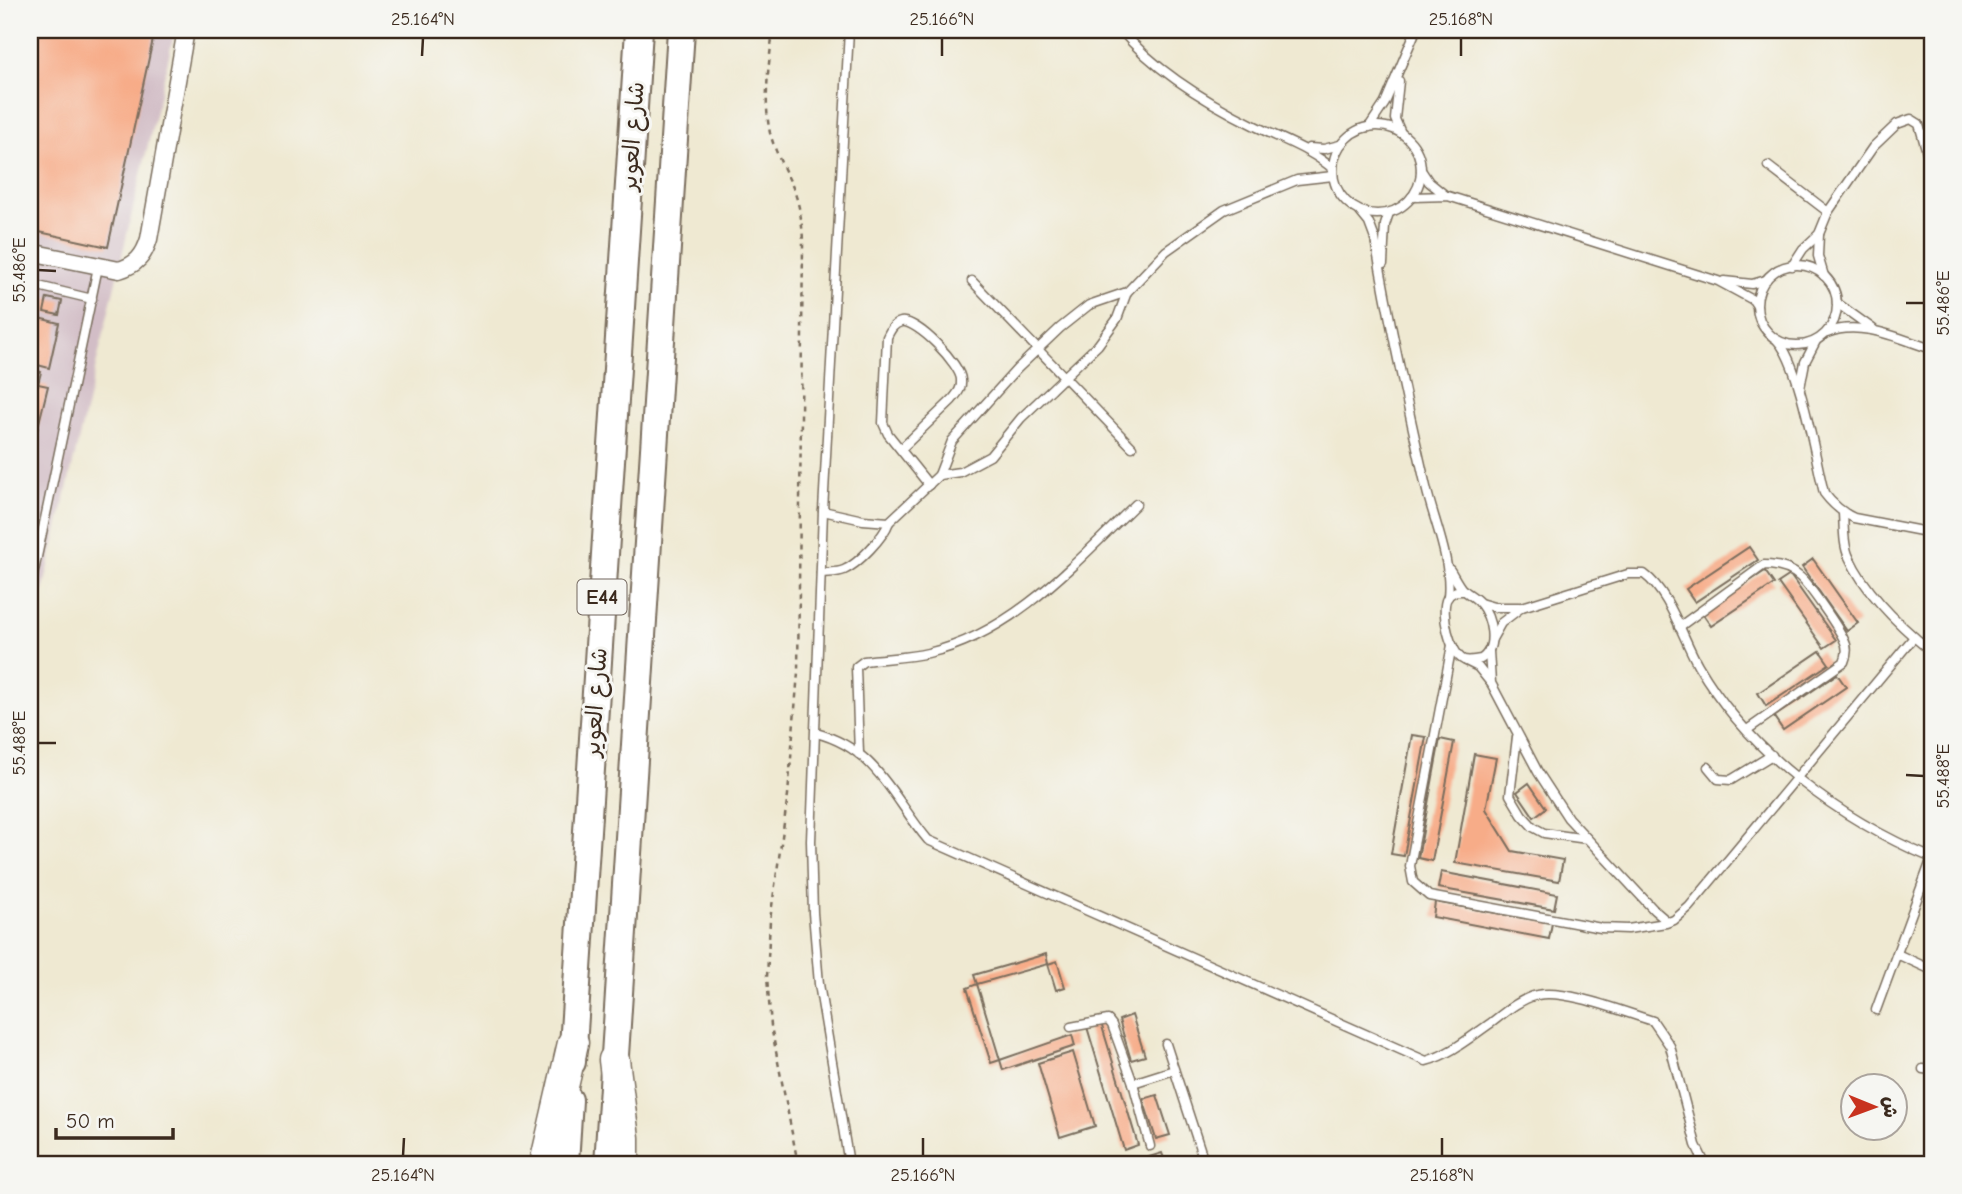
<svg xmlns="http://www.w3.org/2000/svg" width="1962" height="1194" font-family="'Comic Neue','Playpen Sans Arabic',sans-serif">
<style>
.industrial{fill:#d2bdc6}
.building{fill:#f7ac88}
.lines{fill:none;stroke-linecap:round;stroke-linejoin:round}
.service-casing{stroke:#7a6d5d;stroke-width:11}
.minor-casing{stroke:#7a6d5d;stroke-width:19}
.trunk-casing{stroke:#7a6d5d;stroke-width:30}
.motorway-casing{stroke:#7a6d5d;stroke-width:33}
.path{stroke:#7a6d5d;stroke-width:2.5;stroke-dasharray:5 5;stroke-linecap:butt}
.service{stroke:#fff;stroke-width:8}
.minor{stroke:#fff;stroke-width:16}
.trunk{stroke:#fff;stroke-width:26}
.motorway{stroke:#fff;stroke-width:30}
.ticks{fill:none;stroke:#3b2a1e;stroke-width:2.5}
.labels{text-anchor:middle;stroke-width:6;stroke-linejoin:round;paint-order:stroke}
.shield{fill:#f6f6f2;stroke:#73675e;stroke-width:2}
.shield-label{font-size:21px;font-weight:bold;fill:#3b2a1e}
.street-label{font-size:23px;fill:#3b2a1e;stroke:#f6f6f2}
.neatline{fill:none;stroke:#3b2a1e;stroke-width:2.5}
.ticks-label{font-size:18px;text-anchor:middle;fill:#3b2a1e}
</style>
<rect width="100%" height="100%" fill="#f6f6f2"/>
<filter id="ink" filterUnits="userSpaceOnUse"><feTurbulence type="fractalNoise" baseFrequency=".0143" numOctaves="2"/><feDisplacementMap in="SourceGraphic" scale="14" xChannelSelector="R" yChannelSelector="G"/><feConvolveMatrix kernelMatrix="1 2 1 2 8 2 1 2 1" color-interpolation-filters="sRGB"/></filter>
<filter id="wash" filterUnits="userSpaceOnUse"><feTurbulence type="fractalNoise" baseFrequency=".00686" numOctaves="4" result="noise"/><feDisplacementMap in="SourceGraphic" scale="28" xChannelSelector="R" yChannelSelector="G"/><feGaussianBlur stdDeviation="1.57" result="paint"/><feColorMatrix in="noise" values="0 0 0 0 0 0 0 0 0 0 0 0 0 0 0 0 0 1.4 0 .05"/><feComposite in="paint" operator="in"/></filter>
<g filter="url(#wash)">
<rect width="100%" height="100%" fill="#efe9d2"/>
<polygon class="industrial" points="30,30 175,30 30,646"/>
<g id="blocks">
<g class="building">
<polygon points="30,30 155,30 108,247 30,230"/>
<polygon points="47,298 62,301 59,315 44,312"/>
<polygon points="30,316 59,323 49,368 30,363"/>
<polygon points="30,369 41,372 38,384 48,386 37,431 30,429"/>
<polygon points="1749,547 1758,560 1695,602 1686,589"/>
<polygon points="1813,559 1858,623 1847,631 1802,567"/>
<polygon points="1765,571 1774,584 1711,626 1702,613"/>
<polygon points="1790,575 1836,640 1824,648 1778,583"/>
<polygon points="1820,651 1829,664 1766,706 1758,693"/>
<polygon points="1837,674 1846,687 1783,730 1774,717"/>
<polygon points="1412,735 1426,737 1404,856 1391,854"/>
<polygon points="1440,739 1454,742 1432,861 1418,858"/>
<polygon points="1474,754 1496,758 1486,809 1512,851 1563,860 1559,881 1455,863"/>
<polygon points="1529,783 1546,808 1534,817 1517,792"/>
<polygon points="1441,872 1557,894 1554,909 1438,888"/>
<polygon points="1435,902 1552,923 1549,939 1433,917"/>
<polygon points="1046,954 1048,964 977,984 974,975"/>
<polygon points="1057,961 1065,987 1056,990 1048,964"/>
<polygon points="977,984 1000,1060 991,1063 967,988"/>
<polygon points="1132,1015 1145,1056 1131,1060 1119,1020"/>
<polygon points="1101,1023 1138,1145 1124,1150 1087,1027"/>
<polygon points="1072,1035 1075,1046 1003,1070 1000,1060"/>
<polygon points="1073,1052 1095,1126 1060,1137 1038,1063"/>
<polygon points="1157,1095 1170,1135 1156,1139 1143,1099"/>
<polygon points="1162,1153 1166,1164 1127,1164"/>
</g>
</g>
</g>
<g filter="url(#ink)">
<use href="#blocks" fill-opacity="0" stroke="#7a6d5d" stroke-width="2"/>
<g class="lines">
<g class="service-casing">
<g id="service">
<path d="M 1121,30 C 1156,72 1208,103 1257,127 C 1283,140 1312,150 1333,169"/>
<polyline points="1399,81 1395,119 1401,133"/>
<circle cx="1377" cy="170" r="44"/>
<polyline points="1369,127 1385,103 1416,30"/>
<polyline points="1309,148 1324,149 1340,145"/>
<polyline points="1768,166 1828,212"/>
<polyline points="1421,170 1429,182 1445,195"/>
<polyline points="1412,197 1448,196 1718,281 1753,300 1757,306"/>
<path d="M 1360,212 L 1369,223 L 1375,239 C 1389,322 1407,404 1426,487 C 1434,522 1452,560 1448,597"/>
<polyline points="1819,234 1818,256 1824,276"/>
<polyline points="1383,264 1385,225 1389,213"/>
<circle cx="1797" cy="305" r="40"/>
<polyline points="1792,266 1803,249 1819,234 1828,212 1873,147 1897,124 1911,119 1919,124 1932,170"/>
<polyline points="972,281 1132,447"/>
<polyline points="1724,281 1752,284 1766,280"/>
<polyline points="30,284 92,299"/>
<polyline points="1127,292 1089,305 1060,328 1017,369 952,441 939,475 960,472 990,456 1021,418 1098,345 1117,319 1127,292 1166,251 1224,210 1297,180 1333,176"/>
<polyline points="1837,303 1873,329"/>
<path d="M 1827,333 C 1860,319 1900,339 1932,349"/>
<path d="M 1777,340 C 1800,364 1815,457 1824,493 C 1833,505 1841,512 1854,518 L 1932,533"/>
<polyline points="1800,388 1805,362 1816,341"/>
<path d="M 901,449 L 952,400 C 957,394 962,389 961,380 C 961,365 917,319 901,322 C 893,324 890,331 887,337 L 883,423 L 888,434 L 929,485"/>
<polyline points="823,511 863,520 889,522"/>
<path d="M 1843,513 C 1844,527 1843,545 1849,557 C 1866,594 1901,627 1932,652"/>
<path d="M 1450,570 C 1454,576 1457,583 1462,589 C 1468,594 1475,597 1480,603 C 1491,617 1499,647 1481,659 C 1476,660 1469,661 1464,660 C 1450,654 1440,611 1447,598 C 1449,594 1453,593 1456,591 L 1465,591"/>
<path d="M 821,573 C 829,572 837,573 844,570 C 858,564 884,537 889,522 L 939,475"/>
<polyline points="30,590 98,267"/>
<polyline points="1480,603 1494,607 1519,607"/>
<path d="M 1679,627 L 1764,565 C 1777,565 1790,568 1800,577 C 1809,585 1839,628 1844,640 C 1848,647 1847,655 1844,662 L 1747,730"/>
<path d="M 1492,639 L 1501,623 L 1522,607 L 1628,574 L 1644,574 C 1670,593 1682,637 1698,665 C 1750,754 1839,819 1932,858"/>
<polyline points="1452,645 1410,866 1413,882 1429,896 1601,928 1628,929 1666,923 1674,920 1689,907 1914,637"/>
<polyline points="1489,651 1491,683 1538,772 1568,818 1654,910 1668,922"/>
<polyline points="1466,661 1478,667 1490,682"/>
<path d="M 816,733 C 877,749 892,797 928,840 L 1426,1061 C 1451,1054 1469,1038 1491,1023 C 1504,1013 1520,999 1537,995 C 1567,989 1623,1012 1653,1021 L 1670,1046 L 1696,1145 L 1705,1164"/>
<polyline points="1517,737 1510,795 1522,815 1533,827 1544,833 1587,839"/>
<path d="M 859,754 L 856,667 L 864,661 C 885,658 908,658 928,653 C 1013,634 1077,561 1136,504"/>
<polyline points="1708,767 1718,779 1731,780 1772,755"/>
<polyline points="1897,954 1932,970"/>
<polyline points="1876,1010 1932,858"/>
<polyline points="1071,1027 1108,1020 1112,1025 1133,1083 1150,1146"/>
<polyline points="1166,1044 1205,1164"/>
<polyline points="1923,1069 1932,1070"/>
<polyline points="1133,1083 1174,1070"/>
<polyline points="849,1164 819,984 813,913 811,841 823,511 849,30"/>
</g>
</g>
<g class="minor-casing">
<path id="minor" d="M 30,252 L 119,270 C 136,265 144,256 149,239 L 186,30"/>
</g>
<g class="trunk-casing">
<g id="trunk">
<polyline points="572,1062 639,30"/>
<polyline points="565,1164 569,1100"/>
<polyline points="608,1164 681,30"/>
</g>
</g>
<g class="motorway-casing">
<g id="motorway">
<polyline points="614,1060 624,1138 624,1164"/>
<polyline points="545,1164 573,1043"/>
</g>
</g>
<path class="path" d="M 773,30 C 769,64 763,99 770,133 C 775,151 783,167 791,183 C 800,203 803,226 803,247 L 798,672 L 788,795 L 770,920 L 767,977 L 771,1026 L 798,1164"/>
<use href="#service" class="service"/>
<use href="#minor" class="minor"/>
<use href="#trunk" class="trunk"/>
<use href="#motorway" class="motorway"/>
</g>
</g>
<path class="ticks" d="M 422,56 L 423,38M 942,56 L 942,38M 1461,56 L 1461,38M 38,270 L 56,271M 1906,303 L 1924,303M 38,743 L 56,743M 1906,775 L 1924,776M 403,1156 L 404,1138M 923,1156 L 923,1138M 1442,1156 L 1442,1138"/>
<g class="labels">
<rect class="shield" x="577.5" y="579.5" width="49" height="35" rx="5"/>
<g class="shield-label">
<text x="602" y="604">E44</text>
</g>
<g class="street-label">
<text transform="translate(632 136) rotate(-86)" y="8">شارع العوير</text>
<text transform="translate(595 702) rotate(-86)" y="8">شارع العوير</text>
</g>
</g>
<rect width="1962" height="1194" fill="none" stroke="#f6f6f2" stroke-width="77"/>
<g transform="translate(1874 1107) rotate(91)"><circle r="33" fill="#f6f6f2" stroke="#aba49d" stroke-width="2"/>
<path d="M0-5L12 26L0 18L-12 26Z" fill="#c8321e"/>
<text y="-10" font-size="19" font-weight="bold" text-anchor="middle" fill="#3b2a1e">ش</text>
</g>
<path d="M56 1128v10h117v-10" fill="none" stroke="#3b2a1e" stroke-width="3.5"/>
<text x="66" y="1128" font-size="21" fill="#3b2a1e" stroke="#f6f6f2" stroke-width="5" paint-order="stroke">50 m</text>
<rect x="38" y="38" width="1886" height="1118" class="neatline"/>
<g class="ticks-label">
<text x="423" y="25">25.164°N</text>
<text x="942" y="25">25.166°N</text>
<text x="1461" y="25">25.168°N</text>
<text transform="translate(19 270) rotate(-90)" y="6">55.486°E</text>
<text transform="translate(1943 303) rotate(-90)" y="6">55.486°E</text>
<text transform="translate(19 743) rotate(-90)" y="6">55.488°E</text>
<text transform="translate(1943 776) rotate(-90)" y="6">55.488°E</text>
<text x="403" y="1181">25.164°N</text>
<text x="923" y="1181">25.166°N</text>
<text x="1442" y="1181">25.168°N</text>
</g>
</svg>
